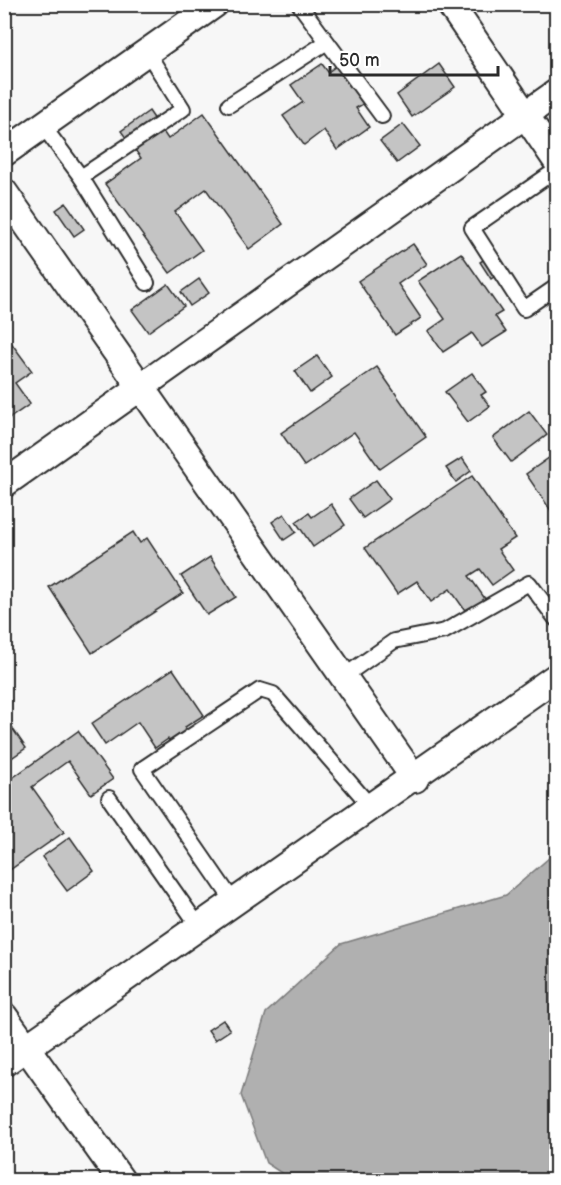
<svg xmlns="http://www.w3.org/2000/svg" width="561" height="1185" font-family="'Balsamiq Sans',sans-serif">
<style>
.water{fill:#b0b0b0;stroke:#7b7b7b;stroke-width:1.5}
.building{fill:#c4c4c4;stroke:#2b2b2b;stroke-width:1.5}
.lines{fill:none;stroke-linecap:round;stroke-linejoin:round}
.service-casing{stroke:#2b2b2b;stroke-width:18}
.minor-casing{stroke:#2b2b2b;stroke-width:30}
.service{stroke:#fff;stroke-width:14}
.minor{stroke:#fff;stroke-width:26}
</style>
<rect width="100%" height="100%" fill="#f7f7f7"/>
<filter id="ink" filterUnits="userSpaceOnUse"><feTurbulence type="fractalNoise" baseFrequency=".0167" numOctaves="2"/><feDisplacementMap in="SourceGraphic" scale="12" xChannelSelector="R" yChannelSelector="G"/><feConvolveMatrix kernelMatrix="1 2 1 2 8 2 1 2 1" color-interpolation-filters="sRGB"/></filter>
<g filter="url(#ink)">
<polygon class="water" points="556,852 556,1170 549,1180 292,1180 266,1163 241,1095 266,1013 341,944 506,895"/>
<g class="building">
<polygon points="322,64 328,72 336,66 363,104 356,108 369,127 337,150 324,130 304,145 283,116 303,102 291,85"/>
<polygon points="439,64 455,87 412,117 397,95"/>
<polygon points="149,111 168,139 204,113 283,224 249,249 206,189 175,212 202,250 170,273 105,184 141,158 121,131"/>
<polygon points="403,124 420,146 397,163 380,141"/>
<polygon points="66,203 84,229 74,236 56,210"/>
<polygon points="413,244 427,264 398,284 421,318 395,335 358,281"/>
<polygon points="496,252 507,268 491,279 480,262"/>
<polygon points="461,253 502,312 495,316 506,332 482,347 472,333 443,352 428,331 445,319 418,281"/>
<polygon points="199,279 209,293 190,306 181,292"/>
<polygon points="168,284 184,306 148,332 132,310"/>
<polygon points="4,333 32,371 15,383 30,404 4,422"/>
<polygon points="317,356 332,377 310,393 295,371"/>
<polygon points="377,367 426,437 380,469 354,432 304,466 281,433"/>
<polygon points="472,373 486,392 481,395 490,406 468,422 445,392"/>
<polygon points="529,411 547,435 511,462 493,438"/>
<polygon points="556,453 556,518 526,474"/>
<polygon points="462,458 471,471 456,482 446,468"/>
<polygon points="472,476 515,538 498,549 513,570 492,585 480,569 469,576 493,610 474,623 450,589 431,602 417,581 397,594 365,548"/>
<polygon points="376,480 390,499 363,518 349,499"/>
<polygon points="331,504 345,525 313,547 296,522 309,513 312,517"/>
<polygon points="284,514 296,532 284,540 272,522"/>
<polygon points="133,532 140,543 147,538 183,593 92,653 49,587"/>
<polygon points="210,557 236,597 207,615 181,576"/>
<polygon points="173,669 204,715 185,727 195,741 177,753 168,739 155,748 138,722 105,745 91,724"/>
<polygon points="8,722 26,748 4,763 4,724"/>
<polygon points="78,731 113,779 91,794 68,761 32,787 64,832 4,874 4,799 11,795 4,784"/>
<polygon points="70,837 94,871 67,891 42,857"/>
<polygon points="223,1020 230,1030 215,1040 208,1030"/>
</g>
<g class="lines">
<g class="service-casing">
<g id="service">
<polyline points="299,4 382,116"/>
<polyline points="229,105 327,42"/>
<polyline points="43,126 81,177 183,109 147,52"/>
<polyline points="556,170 472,228 524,309 556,287"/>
<polyline points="81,177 147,283"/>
<polyline points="343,677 394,641 445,631 529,583 556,619"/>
<polyline points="109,798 200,928"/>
<polyline points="235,904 142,769 260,690 273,694 372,808"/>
</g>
</g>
<g class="minor-casing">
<g id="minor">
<polyline points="450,4 556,160"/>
<polyline points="4,153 215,4"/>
<polyline points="4,192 415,779"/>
<polyline points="4,484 556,93"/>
<polyline points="4,1016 121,1180"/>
<polyline points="4,1063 556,677"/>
</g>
</g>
<use href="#service" class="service"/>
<use href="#minor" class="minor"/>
</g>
</g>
<rect width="561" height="1185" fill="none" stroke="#fff" stroke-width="24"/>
<rect x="12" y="12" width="537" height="1161" fill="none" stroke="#2b2b2b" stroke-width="2" filter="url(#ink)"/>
<path d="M330 66v9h168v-9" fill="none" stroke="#2b2b2b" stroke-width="3"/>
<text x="339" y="66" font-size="18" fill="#2b2b2b" stroke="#ffffff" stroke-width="4.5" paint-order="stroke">50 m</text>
</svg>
